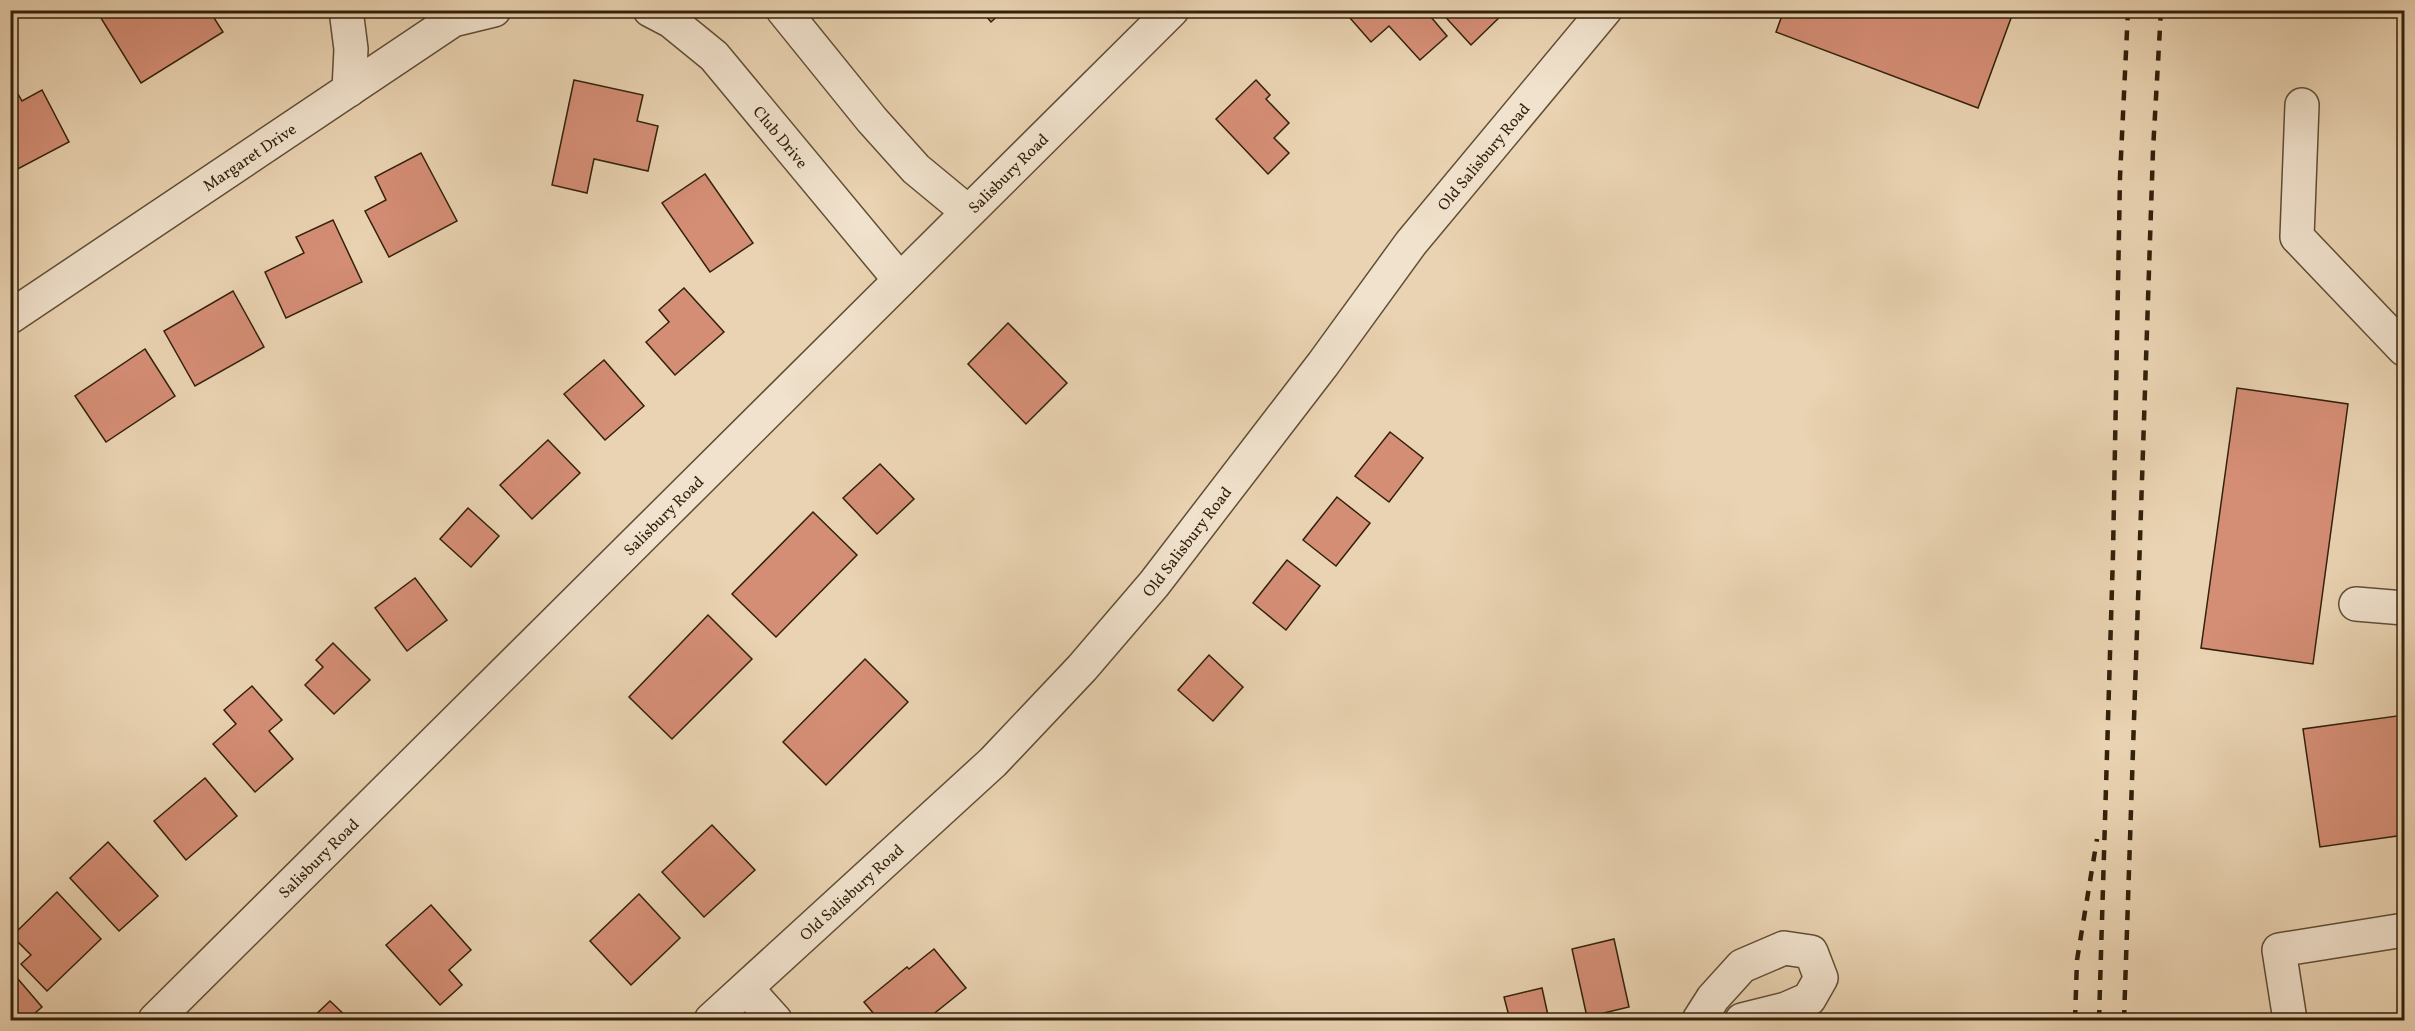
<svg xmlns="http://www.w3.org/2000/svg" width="2415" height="1031" font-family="Vollkorn,serif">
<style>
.building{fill:#d58e76;stroke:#32210b;stroke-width:1.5}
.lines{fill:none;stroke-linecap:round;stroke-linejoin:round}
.minor-casing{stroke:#604e35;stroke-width:36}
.minor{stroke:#f1e2cd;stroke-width:33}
.rail{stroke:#32210b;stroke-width:4.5;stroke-dasharray:10 10;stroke-linecap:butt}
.labels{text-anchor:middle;stroke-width:4.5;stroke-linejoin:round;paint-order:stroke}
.street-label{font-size:16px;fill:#32210b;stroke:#f1e2cd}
</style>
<rect width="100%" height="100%" fill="#ead3b2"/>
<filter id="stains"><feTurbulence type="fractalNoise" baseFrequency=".00333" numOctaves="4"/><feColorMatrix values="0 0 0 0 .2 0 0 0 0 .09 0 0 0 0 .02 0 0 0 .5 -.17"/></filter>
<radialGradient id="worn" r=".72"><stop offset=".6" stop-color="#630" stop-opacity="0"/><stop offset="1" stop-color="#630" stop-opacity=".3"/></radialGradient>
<g class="building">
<polygon points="96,10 209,10 223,32 141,83"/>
<polygon points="981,10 1004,10 991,22"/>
<polygon points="1343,10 1425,10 1447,36 1420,60 1389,26 1371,42"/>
<polygon points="1439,10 1507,10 1471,45"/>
<polygon points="1784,10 2014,10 1978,108 1776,32"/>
<polygon points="10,80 22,101 42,90 69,142 10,173"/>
<polygon points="574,80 643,95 637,121 658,126 648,171 594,159 587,193 552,185"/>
<polygon points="1256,80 1270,95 1266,99 1289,123 1274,138 1289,153 1268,174 1216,119"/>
<polygon points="421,153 457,221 389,257 365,211 386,200 375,177"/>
<polygon points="705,174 753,243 710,272 662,203"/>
<polygon points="333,220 362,282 286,318 265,272 304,253 296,237"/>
<polygon points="684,288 724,332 675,375 646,342 669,322 659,310"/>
<polygon points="233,291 264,347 195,386 164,331"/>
<polygon points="1008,323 1067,383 1026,424 968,364"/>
<polygon points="145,349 175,396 106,442 75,396"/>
<polygon points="604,360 644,406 605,440 564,394"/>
<polygon points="2237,388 2348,404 2313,664 2201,648"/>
<polygon points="1390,432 1423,458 1389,502 1355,476"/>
<polygon points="548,440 580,473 532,519 500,485"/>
<polygon points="880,464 914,499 877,534 843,498"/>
<polygon points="1337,497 1370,523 1336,566 1303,540"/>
<polygon points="468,508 499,536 471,567 440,539"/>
<polygon points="813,512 857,555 776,637 732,594"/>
<polygon points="1287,560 1320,586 1286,630 1253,603"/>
<polygon points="415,578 447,620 407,651 375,608"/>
<polygon points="708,615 752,659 672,739 629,697"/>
<polygon points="333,643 370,680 334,714 305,685 323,667 316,660"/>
<polygon points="1209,655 1243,687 1213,721 1178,690"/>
<polygon points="865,659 908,702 826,785 783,742"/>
<polygon points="252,686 282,720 269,731 293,759 255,792 213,744 236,724 224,710"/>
<polygon points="2404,715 2404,835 2320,847 2303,729"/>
<polygon points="205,778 237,816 186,860 154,821"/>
<polygon points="712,825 755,870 704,917 662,872"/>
<polygon points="108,842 158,896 119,931 70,878"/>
<polygon points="57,892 101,939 47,991 21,964 31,955 12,936"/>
<polygon points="639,894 680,938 631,985 590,941"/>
<polygon points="431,905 471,950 449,970 462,985 440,1005 386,945"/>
<polygon points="1614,939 1629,1007 1587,1017 1572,949"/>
<polygon points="934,949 966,988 926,1020 905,1020 902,1016 897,1020 879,1020 864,1002 907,967 909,969"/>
<polygon points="12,972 42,1007 27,1020 10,1020 10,974"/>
<polygon points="1542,988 1549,1020 1510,1020 1504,997"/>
<polygon points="330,1001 350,1020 310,1020"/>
</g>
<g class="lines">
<g class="minor-casing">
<g id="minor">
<polyline points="346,10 351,49 349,90"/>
<path id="s1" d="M 650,10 L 671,21 L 714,56 L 900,280"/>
<polyline points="783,10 872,120 916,169 968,212"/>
<polyline points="2302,105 2297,237 2404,349"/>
<path id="s2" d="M 10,317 L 453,20 L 494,10"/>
<polyline points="2356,604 2404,608"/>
<polyline points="747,989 775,1020"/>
<path id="s3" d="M 155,1020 L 1172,10"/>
<path id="s4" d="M 711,1020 L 993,762 L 1082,668 L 1154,584 L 1323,364 L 1411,243 L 1605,10"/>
<polyline points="1699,1020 1713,998 1742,966 1784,948 1811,952 1821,978 1809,999 1786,1009 1742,1020"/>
<polyline points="2290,1020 2279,950 2404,930"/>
</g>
</g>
<use href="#minor" class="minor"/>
<g class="rail">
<polyline points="2075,1020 2077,960 2097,839"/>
<polyline points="2099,1020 2113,554 2120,177 2128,10"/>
<polyline points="2124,1020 2153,150 2161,10"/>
</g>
</g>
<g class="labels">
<g class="street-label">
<text dy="6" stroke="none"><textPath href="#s1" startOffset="184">Club Drive</textPath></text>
<text dy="6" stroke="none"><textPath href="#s2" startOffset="288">Margaret Drive</textPath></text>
<text dy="6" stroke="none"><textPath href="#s4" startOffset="1162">Old Salisbury Road</textPath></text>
<text dy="6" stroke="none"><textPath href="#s3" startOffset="1202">Salisbury Road</textPath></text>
<text dy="6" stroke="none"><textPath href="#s3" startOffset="716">Salisbury Road</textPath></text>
<text dy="6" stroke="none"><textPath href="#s4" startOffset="676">Old Salisbury Road</textPath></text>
<text dy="6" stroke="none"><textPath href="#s3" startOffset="230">Salisbury Road</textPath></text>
<text dy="6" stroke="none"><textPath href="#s4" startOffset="190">Old Salisbury Road</textPath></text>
</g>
</g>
<rect width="2415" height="1031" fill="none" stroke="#ead3b2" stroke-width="36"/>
<rect x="12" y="12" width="2391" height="1007" fill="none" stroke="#32210b" stroke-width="3"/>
<rect x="18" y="18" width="2379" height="995" fill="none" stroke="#32210b" stroke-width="1.5"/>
<rect width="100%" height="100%" filter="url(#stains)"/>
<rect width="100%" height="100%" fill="url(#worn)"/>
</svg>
